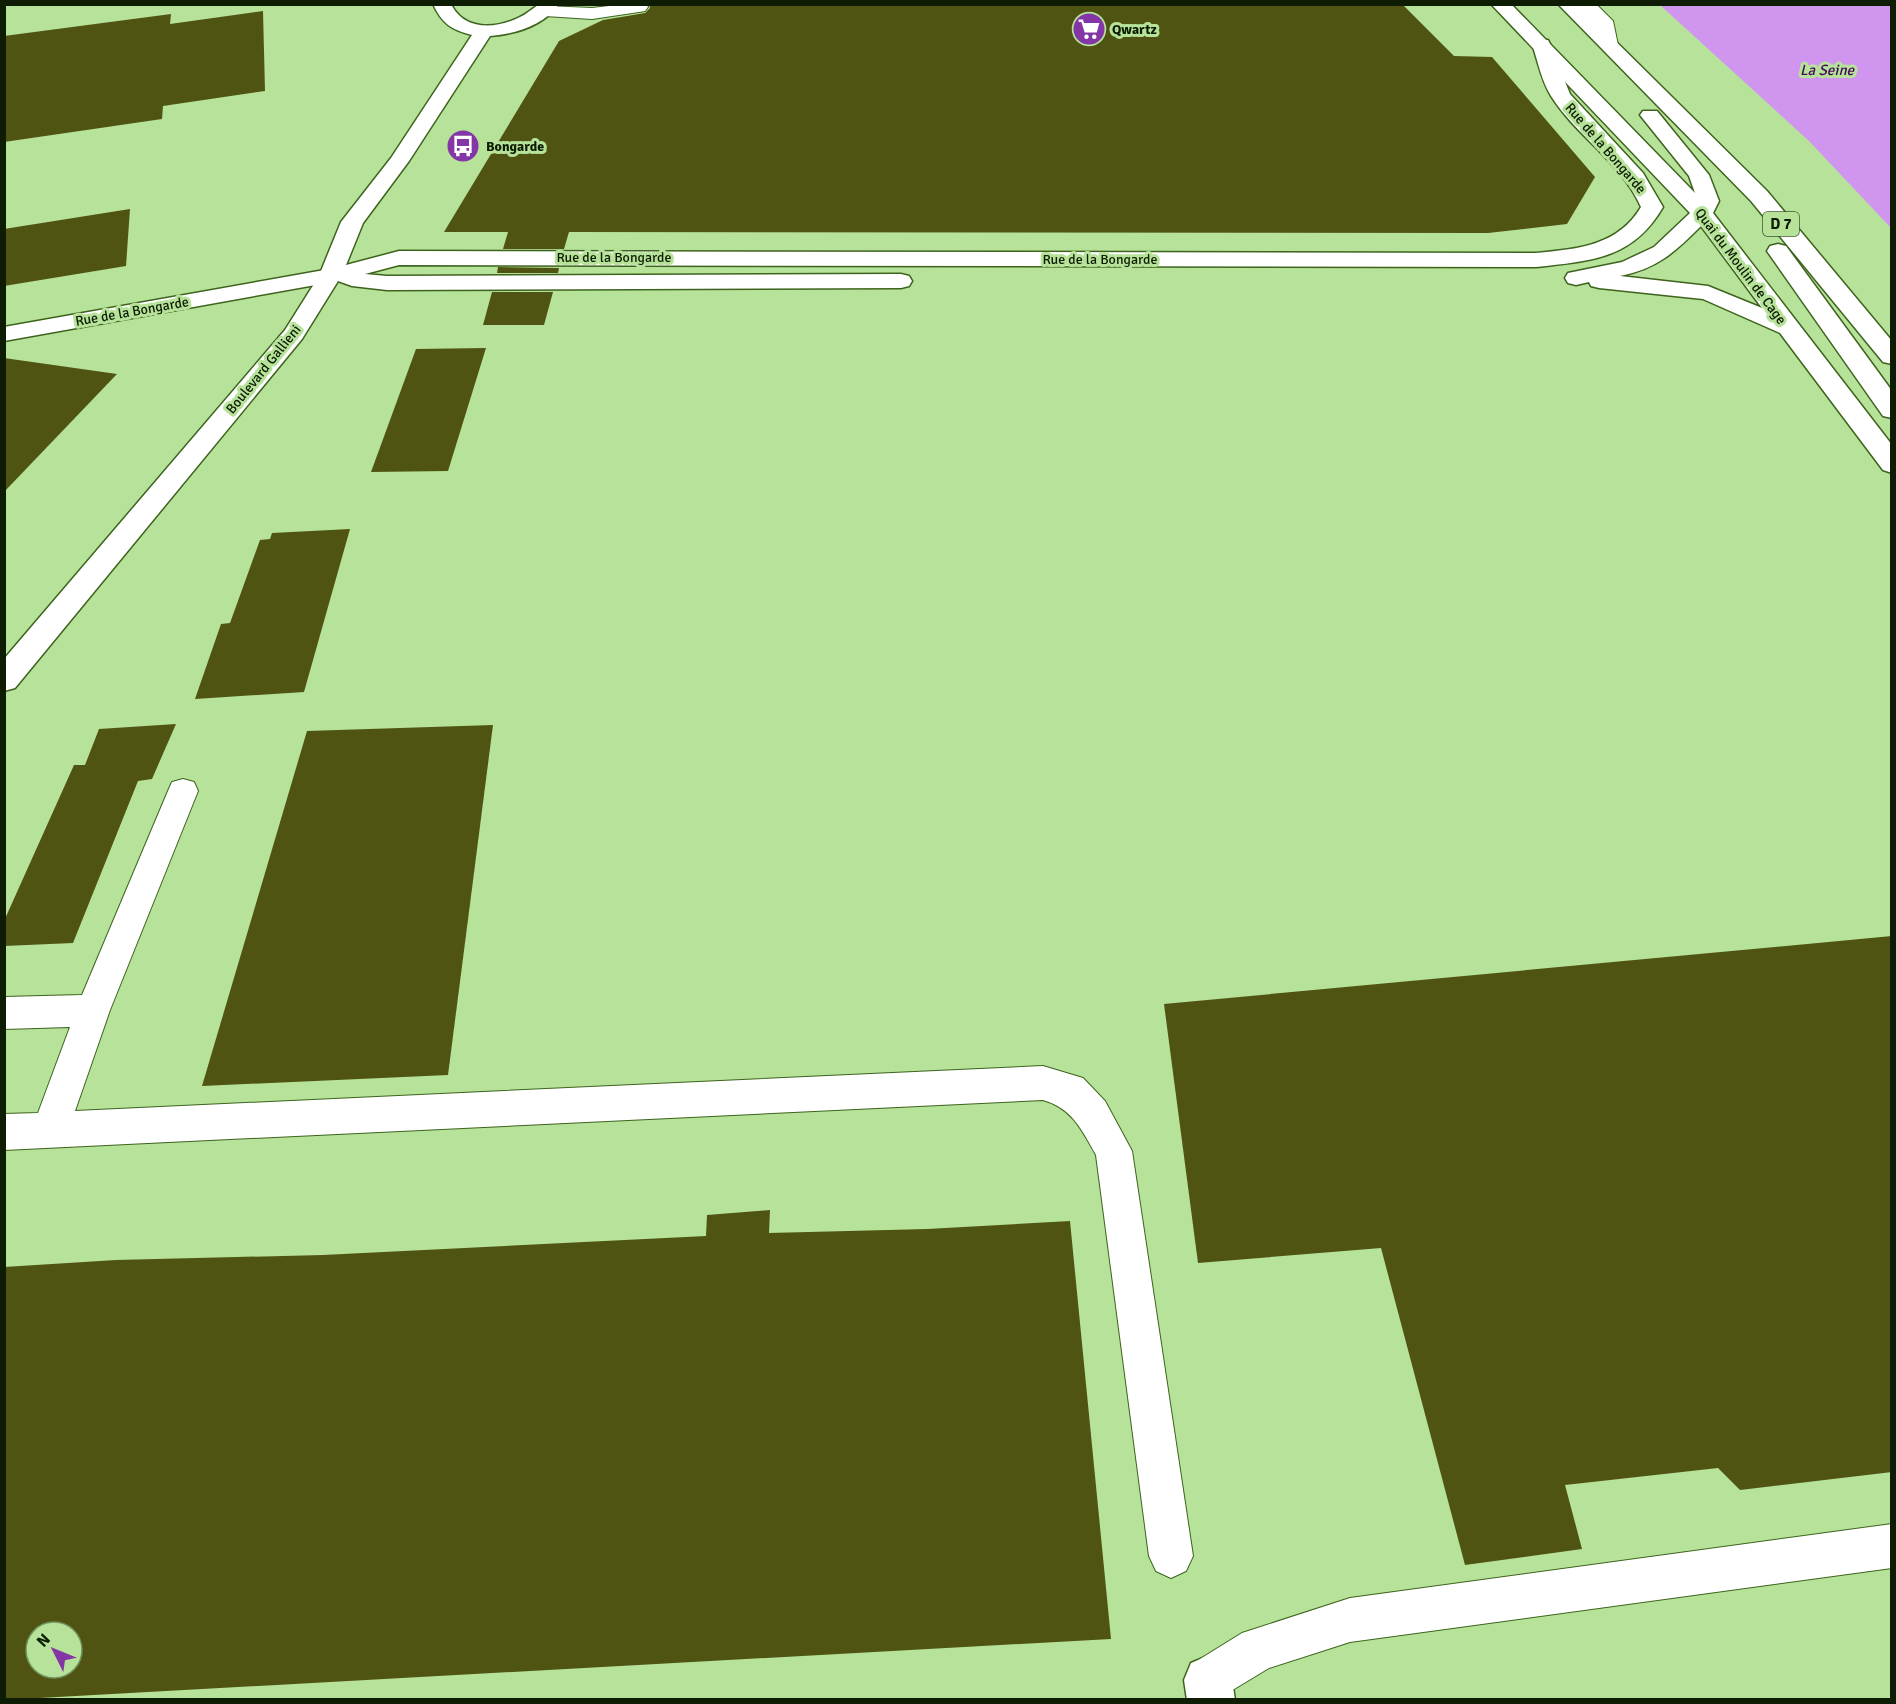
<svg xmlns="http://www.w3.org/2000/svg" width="1896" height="1704" font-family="Signika,sans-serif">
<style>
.water{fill:#d096ef}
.building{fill:#505413;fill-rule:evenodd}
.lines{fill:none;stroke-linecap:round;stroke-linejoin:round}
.lane-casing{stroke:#3d631d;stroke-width:2}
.street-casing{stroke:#3d631d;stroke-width:3}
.secondary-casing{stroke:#3d631d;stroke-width:3}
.primary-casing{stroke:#3d631d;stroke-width:3}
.lane{fill:#fff;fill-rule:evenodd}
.street{fill:#fff;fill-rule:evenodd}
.secondary{fill:#fff;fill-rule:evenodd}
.primary{fill:#fff;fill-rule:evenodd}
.labels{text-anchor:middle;stroke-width:6;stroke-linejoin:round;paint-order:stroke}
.far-poi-label{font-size:14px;font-weight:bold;fill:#0d1c02;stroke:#b6e29a;text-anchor:start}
.far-street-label{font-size:14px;fill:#0d1c02;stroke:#b6e29a}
.far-water-label{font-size:15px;font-style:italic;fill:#44095b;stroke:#b6e29a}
.shield{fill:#b6e29a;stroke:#405730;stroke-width:1.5}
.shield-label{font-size:15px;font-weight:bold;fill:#0d1c02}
</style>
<rect width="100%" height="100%" fill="#b6e29a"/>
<polygon class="water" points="1660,5 1891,5 1891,228 1809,141"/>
<g class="building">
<polygon points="649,4 1402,4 1454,56 1492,57 1595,177 1567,224 1488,233 569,232 564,249 503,249 508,232 444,232 559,41 603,20 645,13 650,8"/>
<polygon points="263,11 265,91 163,106 162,119 4,142 4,36 171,14 170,24"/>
<polygon points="130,209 126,266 4,286 4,229"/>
<polygon points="498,267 559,268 558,273 497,273"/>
<polygon points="492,292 553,292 544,325 483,325"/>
<polygon points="486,348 448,471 371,472 416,349"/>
<polygon points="4,358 117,374 4,492"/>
<polygon points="350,529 304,692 195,699 221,624 230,623 260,540 270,539 272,533"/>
<polygon points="176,724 152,779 138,781 73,943 4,946 4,921 74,765 85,765 99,729"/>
<polygon points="493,725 448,1075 202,1086 307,731"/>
<polygon points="1892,936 1892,1472 1740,1490 1718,1468 1565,1485 1582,1549 1465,1565 1381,1248 1198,1263 1164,1004"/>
<path d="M 770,1210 L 769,1233 L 927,1229 L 1070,1221 L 1111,1639 L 4,1700 L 4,1267 L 116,1260 L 323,1255 L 706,1236 L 707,1215 ZM 36,1632 L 72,1632 L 72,1668 L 36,1668 Z"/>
</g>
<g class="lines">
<g class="lane-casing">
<g id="lane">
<polygon points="626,4 646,4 648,7 645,11 639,12 592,19 545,16 539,15 536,11 539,7 545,6 592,8"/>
<polygon points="1577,4 1596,4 1613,21 1618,45 1615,49 1603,49 1596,23"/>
<path d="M 183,779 L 194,782 L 198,791 L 110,1010 L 75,1111 L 1043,1066 L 1083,1078 L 1105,1101 L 1132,1151 L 1193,1556 L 1186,1571 L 1171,1578 L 1156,1571 L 1149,1556 L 1096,1155 C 1082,1130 1072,1108 1043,1100 L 4,1150 L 4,1114 L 38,1113 L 70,1027 L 4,1029 L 4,997 L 82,995 L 168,791 L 172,782 Z"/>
<polygon points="1892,1524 1892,1568 1350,1642 1269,1668 1216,1700 1200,1700 1192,1696 1185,1680 1192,1664 1242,1633 1350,1598"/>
</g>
</g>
<g class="street-casing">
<g id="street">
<polygon points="330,269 338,271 341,276 338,281 4,341 4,327"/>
<polygon points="1208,1656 1225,1663 1232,1680 1235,1700 1187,1700 1184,1680 1191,1663"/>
</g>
</g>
<g class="secondary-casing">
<path id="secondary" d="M 433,4 L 451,4 C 464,31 496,29 520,17 C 527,14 534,7 540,4 C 545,3 553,4 559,4 C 543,26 515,34 490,36 L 409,161 L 363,223 L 346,265 L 399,251 L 1536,253 C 1577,249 1618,246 1641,207 C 1621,162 1577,137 1551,96 C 1541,80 1538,61 1532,44 L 1534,40 L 1548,40 L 1550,44 L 1570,94 L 1643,173 L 1663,207 C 1633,259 1591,261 1536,267 L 399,265 L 365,274 L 387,276 L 901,274 L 909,276 L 912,281 L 909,286 L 901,288 L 387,290 L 352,286 L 338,281 L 302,339 L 15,688 L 4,691 L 4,659 L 285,330 L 319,276 L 341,222 L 391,158 L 472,35 C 452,30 442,24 433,4 Z"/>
</g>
<g class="primary-casing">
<g id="primary">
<path d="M 1491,4 L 1511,4 L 1695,193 L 1689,176 L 1640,115 L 1643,111 L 1657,111 L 1709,175 L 1719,201 L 1713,213 L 1892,445 L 1892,473 L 1883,470 L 1780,333 L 1703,299 L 1599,288 L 1591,286 L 1589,282 L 1576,285 L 1568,283 L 1565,278 L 1568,273 L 1622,262 L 1654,247 L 1690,213 ZM 1701,226 L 1762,308 L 1708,286 L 1620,276 C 1657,269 1675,252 1701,226 Z"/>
<polygon points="1558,4 1578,4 1767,191 1892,341 1892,364 1883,362 1751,201"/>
<polygon points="1778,244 1786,246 1892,391 1892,418 1883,416 1767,251 1770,246"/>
</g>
</g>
<use href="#lane" class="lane"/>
<use href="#street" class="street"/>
<use href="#secondary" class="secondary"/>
<use href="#primary" class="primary"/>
</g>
<defs>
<g id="supermarket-disc" transform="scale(1.725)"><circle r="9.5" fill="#8436a7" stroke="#b6e29a"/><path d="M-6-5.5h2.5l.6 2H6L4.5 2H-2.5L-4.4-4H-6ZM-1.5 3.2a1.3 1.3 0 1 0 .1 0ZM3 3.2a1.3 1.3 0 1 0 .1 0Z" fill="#fff"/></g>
<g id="bus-disc" transform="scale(1.725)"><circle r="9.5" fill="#8436a7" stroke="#b6e29a"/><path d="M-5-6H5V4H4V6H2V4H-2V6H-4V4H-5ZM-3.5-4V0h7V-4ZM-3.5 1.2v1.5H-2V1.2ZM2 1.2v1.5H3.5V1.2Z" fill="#fff"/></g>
</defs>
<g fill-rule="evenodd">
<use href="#supermarket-disc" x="1089" y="29"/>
<use href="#bus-disc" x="463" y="146"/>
</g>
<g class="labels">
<g class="far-poi-label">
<text x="1112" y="34">Qwartz</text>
<text x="486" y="151">Bongarde</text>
</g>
<g class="far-street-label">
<text transform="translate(1606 148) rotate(49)" y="5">Rue de la Bongarde</text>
<text x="614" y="262">Rue de la Bongarde</text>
<text x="1100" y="264">Rue de la Bongarde</text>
<text transform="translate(1741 266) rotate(53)" y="5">Quai du Moulin de Cage</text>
<text transform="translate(132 311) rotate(-10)" y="5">Rue de la Bongarde</text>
<text transform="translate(263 369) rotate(-51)" y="5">Boulevard Gallieni</text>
</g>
<g class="far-water-label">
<text x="1827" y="75">La Seine</text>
</g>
<rect class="shield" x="1763" y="212" width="36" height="24" rx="4.5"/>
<g class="shield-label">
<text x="1781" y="229">D 7</text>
</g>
</g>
<rect width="1896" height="1704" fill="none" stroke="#0d1c02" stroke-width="12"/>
<g transform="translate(54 1650) rotate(313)"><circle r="28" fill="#b6e29a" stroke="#72935d" stroke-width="1.5"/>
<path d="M0-4.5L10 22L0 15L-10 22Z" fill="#8436a7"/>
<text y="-9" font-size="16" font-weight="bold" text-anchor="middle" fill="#0d1c02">N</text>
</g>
</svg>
